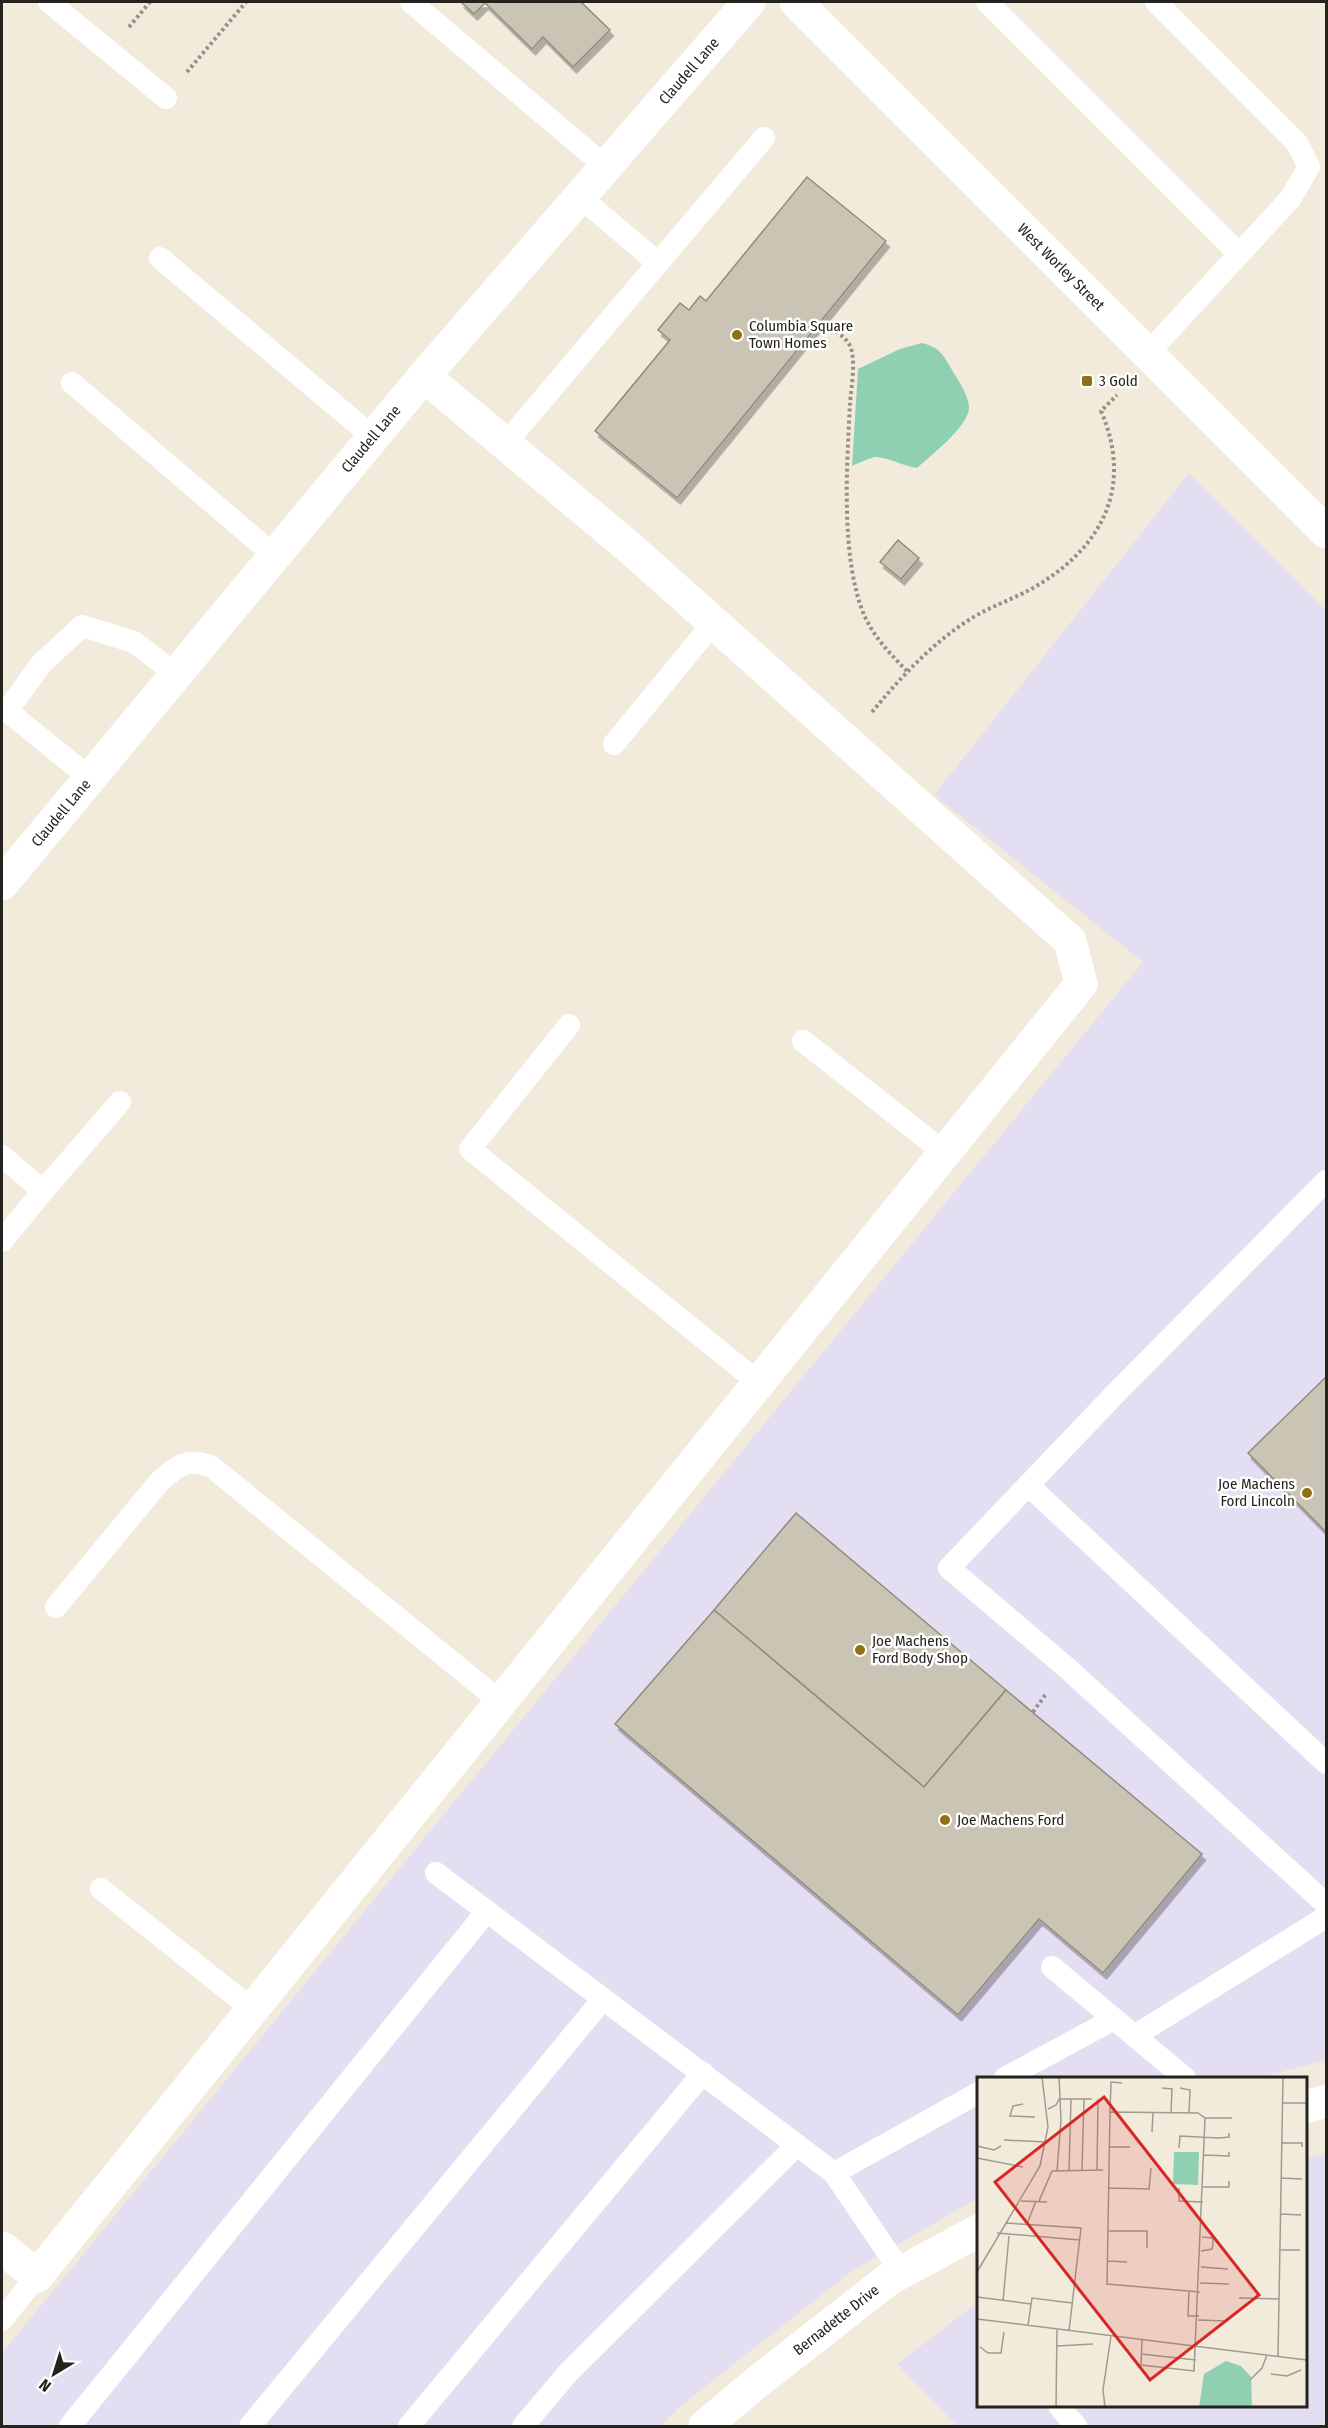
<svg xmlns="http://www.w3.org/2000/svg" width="1328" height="2428" font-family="'Fira Sans Condensed',sans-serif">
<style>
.commercial{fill:#e4def3}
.green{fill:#90d0b2}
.building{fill:#cac4b4;stroke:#928b7c;stroke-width:1.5;filter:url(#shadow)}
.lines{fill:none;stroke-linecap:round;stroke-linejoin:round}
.path{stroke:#969186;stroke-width:4;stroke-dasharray:3 3;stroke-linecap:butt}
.service{stroke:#fff;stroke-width:22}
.minor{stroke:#fff;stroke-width:33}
.tertiary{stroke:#fff;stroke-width:33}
.poi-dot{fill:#926f16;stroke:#fff;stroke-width:2}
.labels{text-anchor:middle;stroke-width:5;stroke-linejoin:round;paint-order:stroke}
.street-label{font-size:15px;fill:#25231d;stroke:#fff}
.poi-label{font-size:15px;fill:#25231d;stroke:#fff;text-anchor:start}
.inset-road{fill:none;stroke:#a09b8f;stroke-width:1.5}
.view{fill:#d62828;fill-opacity:0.15;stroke:#d62828;stroke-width:3}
.inset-edge{fill:none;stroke:#25231d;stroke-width:3}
</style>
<defs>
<filter id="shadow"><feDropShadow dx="3.5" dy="6" stdDeviation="0" flood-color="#0004"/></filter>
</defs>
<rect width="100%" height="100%" fill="#f2ebdb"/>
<g class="commercial">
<polygon points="1189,473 1326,611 1326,2060 1259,2078 978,2078 978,2198 852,2271 682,2405 661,2426 2,2426 2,2353 1143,962 934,795"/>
<polygon points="1326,2154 1326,2426 957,2426 897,2364 978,2302 978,2406 1306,2406 1306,2159"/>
</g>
<path class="green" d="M 922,343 C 939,347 943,354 952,370 C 958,380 969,396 969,408 C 968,427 930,456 917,468 C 903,466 885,456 875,457 C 867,459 859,463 852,466 L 858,369 L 900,349 Z"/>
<g class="building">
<polygon points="461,2 581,2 610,30 573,67 543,37 532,49 485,3 474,14"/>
<polygon points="807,177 886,241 677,498 595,431 670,340 658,330 680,303 689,310 700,296 706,301"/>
<polygon points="898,540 919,558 901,579 880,562"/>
<polygon points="1326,1377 1326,1532 1248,1453"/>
<polygon points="796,1513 1006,1690 924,1787 714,1610"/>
<polygon points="714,1610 924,1787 1006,1690 1202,1854 1103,1973 1039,1919 958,2015 615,1724"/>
</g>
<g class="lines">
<g class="path">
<polyline points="129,27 150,2"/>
<polyline points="187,72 246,2"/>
<path d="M 821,321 C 829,327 844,335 849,344 C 857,357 851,389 850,403 C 847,465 840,560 865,617 C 875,638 891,655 907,671"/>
<path d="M 872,712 C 901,677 933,642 972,618 C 993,605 1017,598 1038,585 C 1104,545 1133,485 1101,411 L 1117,395"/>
<polyline points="1033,1712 1046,1694"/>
</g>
<g class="service">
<polyline points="49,2 166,98"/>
<polyline points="411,2 606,167"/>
<polyline points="987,2 1239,254"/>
<polyline points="160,258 373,437"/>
<polyline points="658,263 764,138"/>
<polyline points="1148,353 1290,199 1309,167 1297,143 1156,2"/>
<polyline points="72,383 275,556"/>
<polyline points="505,444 658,263 580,197"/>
<polyline points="614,744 714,622"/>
<polyline points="90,778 7,711 41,664 82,626 134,642 176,674"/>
<polyline points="569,1025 470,1149 759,1383"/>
<polyline points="803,1041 945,1153"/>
<polyline points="2,1156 43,1191 2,1241"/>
<polyline points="1326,1181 1117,1392 949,1568 1067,1668 1326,1904"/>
<polyline points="43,1191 120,1102"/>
<polyline points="1028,1485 1326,1763"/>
<path d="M 56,1607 L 160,1481 C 179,1465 187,1457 212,1467 L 501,1702"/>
<polyline points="436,1873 834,2173 978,2093"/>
<polyline points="101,1889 253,2010"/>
<polyline points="1052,1967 1185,2078"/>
<polyline points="1134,2036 1326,1917"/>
<polyline points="1005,2078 1114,2019"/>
<polyline points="834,2173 901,2272"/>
<polyline points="2,2320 37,2276"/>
<polyline points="1059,2406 1076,2426"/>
<polyline points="70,2426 487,1911"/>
<polyline points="250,2426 603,1999"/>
<polyline points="409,2426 703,2073"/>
<polyline points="523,2426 568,2373 797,2145"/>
</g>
<g class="minor">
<polyline points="2,884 424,376 749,2"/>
<polyline points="1306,2107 1326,2101"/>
<polyline points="2,2248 37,2276 1081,984 1070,941 630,548 424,376"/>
<polyline points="705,2426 756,2383 889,2279 978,2231"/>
</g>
<polyline class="tertiary" points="796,2 1326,532"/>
</g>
<g class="poi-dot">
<circle cx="737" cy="335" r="6"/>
<rect x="1081" y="375" width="12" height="12" rx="3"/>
<circle cx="1307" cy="1493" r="6"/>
<circle cx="860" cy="1650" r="6"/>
<circle cx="945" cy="1820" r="6"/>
</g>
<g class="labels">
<g class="street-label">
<text transform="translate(689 71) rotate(-49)" y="5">Claudell Lane</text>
<text transform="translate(1061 267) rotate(45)" y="5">West Worley Street</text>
<text transform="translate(371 439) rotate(-50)" y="5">Claudell Lane</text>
<text transform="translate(61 813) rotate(-50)" y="5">Claudell Lane</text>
<text transform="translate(836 2320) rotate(-38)" y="5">Bernadette Drive</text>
</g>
<g class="poi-label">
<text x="749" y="331">Columbia Square<tspan x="749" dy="17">Town Homes</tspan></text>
<text x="1099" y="386">3 Gold</text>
<text x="1295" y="1489" text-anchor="end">Joe Machens<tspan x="1295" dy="17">Ford Lincoln</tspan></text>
<text x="872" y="1646">Joe Machens<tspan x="872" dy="17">Ford Body Shop</tspan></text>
<text x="957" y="1825">Joe Machens Ford</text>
</g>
</g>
<g transform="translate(977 2077)">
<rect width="330" height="330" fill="#f2ebdb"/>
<path d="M 197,75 L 222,75 L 221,108 L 196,107 ZM 249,284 L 264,289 L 274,300 L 275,330 L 222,330 L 227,297 Z" fill="#90d0b2"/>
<path class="inset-road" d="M 185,11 L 195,12 L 194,35M 203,11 L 213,13 L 212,36M 306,26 L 330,26M 46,27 L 36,29 L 33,39 L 58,40M 71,32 L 79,28 L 82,22 L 115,22M 133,35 L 134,5 L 145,6M 228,41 L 255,41M 175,55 L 176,35M 27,63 L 69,65M 305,66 L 325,66 L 325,70M 0,69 L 17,73 L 24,69M 133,70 L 153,70M 202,71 L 203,59 L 242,61 L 252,60 L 252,56M 227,78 L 252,79 L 252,75M 0,81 L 46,90M 105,93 L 107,22M 120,93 L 121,22M 80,94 L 84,43 L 82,0M 92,94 L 94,22M 304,101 L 325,102M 226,110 L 252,110 L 252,104M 132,111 L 172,112 L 174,91M 202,111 L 202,124 L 226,125M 44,124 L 70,125M 62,124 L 75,94 L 126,93M 304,137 L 324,138M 29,146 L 104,151 L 92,254M 50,147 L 59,124M 131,154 L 170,154 L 170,171M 20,156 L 103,163M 303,173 L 323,173M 224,174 L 235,172 L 236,167 L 236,161 L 225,160M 131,184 L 150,185M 224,190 L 251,192M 0,195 L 63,89 L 71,50 L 65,0M 223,206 L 252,207M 212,214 L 211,239 L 222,239M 223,215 L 130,207 L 133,35 L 221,36 L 228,41M 0,220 L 54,227M 262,221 L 302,222M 26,224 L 32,159M 0,242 L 330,283M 221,243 L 249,244M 51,248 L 55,221 L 95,226M 165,263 L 164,288 L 217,294 L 228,41M 80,269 L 116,267M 3,270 L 11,276 L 24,276 L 27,255M 164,277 L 219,283M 301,279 L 306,0M 294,297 L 310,299 L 324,293M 273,303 L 285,291 L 290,278M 79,330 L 80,252M 128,330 L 126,313 L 134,259"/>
<path class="view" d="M 127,20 L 282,218 L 173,303 L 18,105 Z"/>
<rect width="330" height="330" class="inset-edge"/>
</g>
<rect width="1328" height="2428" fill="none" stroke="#25231d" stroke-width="6"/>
<g transform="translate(54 2374) rotate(218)" stroke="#ffffff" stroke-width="4.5" paint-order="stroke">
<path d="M0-4.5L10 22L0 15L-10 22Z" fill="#25231d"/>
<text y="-9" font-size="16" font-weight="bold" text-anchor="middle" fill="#25231d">N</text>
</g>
</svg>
